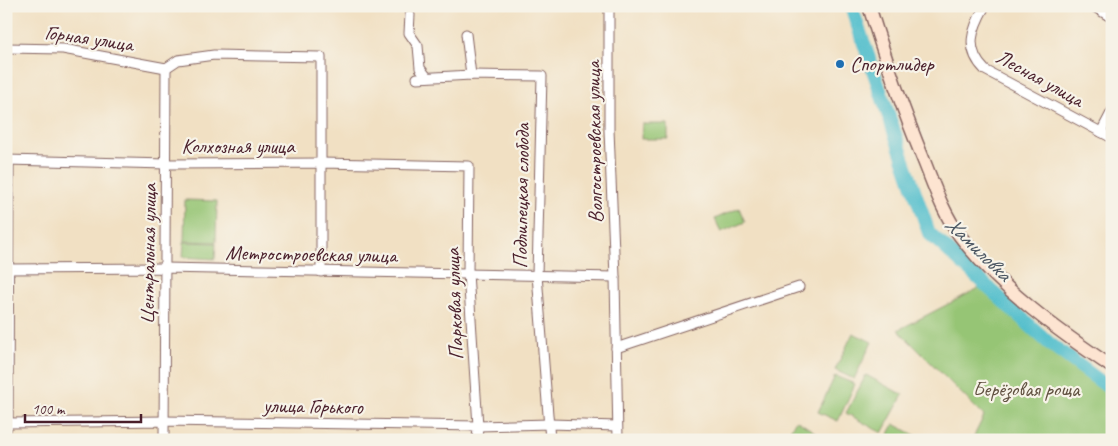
<svg xmlns="http://www.w3.org/2000/svg" width="1118" height="446" font-family="Caveat,sans-serif">
<style>
.green{fill:#96c574;stroke:#707250}
.lines{fill:none;stroke-linecap:round;stroke-linejoin:round}
.river{stroke:#51becc;stroke-width:14}
.minor-casing{stroke:#846360;stroke-width:11}
.secondary-casing{stroke:#846360;stroke-width:15}
.minor{stroke:#fff;stroke-width:9}
.secondary{stroke:#fde4d1;stroke-width:12}
.poi-dot{fill:#1f6fb2;stroke:#f7f3e8;stroke-width:2}
.labels{text-anchor:middle;stroke-width:4.5;stroke-linejoin:round;paint-order:stroke}
.street-label{font-size:21px;fill:#4a1f2b;stroke:#f7f3e8}
.poi-label{font-size:21px;fill:#4a1f2b;stroke:#f7f3e8;text-anchor:start}
.park-label{font-size:21px;fill:#615141;stroke:#f7f3e8}
.water-label{font-size:22px;font-style:italic;fill:#4c5763;stroke:#f7f3e8}
</style>
<rect width="100%" height="100%" fill="#f7f3e8"/>
<filter id="ink" filterUnits="userSpaceOnUse"><feTurbulence type="fractalNoise" baseFrequency=".02" numOctaves="2"/><feDisplacementMap in="SourceGraphic" scale="10" xChannelSelector="R" yChannelSelector="G"/><feConvolveMatrix kernelMatrix="1 2 1 2 8 2 1 2 1" color-interpolation-filters="sRGB"/></filter>
<filter id="wash" filterUnits="userSpaceOnUse"><feTurbulence type="fractalNoise" baseFrequency=".0096" numOctaves="4" result="noise"/><feDisplacementMap in="SourceGraphic" scale="20" xChannelSelector="R" yChannelSelector="G"/><feGaussianBlur stdDeviation="1.12" result="paint"/><feColorMatrix in="noise" values="0 0 0 0 0 0 0 0 0 0 0 0 0 0 0 0 0 1.4 0 .05"/><feComposite in="paint" operator="in"/></filter>
<g filter="url(#wash)">
<rect width="100%" height="100%" fill="#f1e0c3"/>
<g class="green">
<polygon points="642,124 668,124 668,139 641,139"/>
<polygon points="185,200 217,201 216,242 184,241"/>
<polygon points="739,208 745,222 721,232 715,219"/>
<polygon points="184,242 216,243 215,259 183,257"/>
<polygon points="983,286 1112,396 1112,440 972,440 984,416 898,330"/>
<polygon points="853,333 872,342 854,379 835,370"/>
<polygon points="866,375 903,395 882,433 846,413"/>
<polygon points="835,376 855,384 838,421 818,412"/>
<polygon points="796,420 827,440 784,440"/>
<polygon points="894,424 924,440 886,440"/>
</g>
<g class="lines">
<polyline class="river" points="851,6 929,233 1049,343 1112,390"/>
</g>
</g>
<g filter="url(#ink)">
<g class="lines">
<g class="minor-casing">
<g id="minor">
<polyline points="609,6 609,130 615,277 618,440"/>
<path d="M 985,6 C 972,29 964,49 985,70 L 1112,138"/>
<polyline points="1093,6 1112,18"/>
<polyline points="410,15 409,33 418,46 420,68 427,77"/>
<polyline points="466,34 471,75"/>
<polyline points="6,48 63,49 166,68"/>
<polyline points="166,68 178,60 214,55 321,57 321,272"/>
<polyline points="417,78 471,75 542,76 537,275 550,440"/>
<polyline points="1101,132 1112,111"/>
<polyline points="6,160 167,164 321,163 469,166 468,273 478,426 477,440"/>
<polyline points="6,269 165,268 615,277"/>
<polyline points="616,348 799,287"/>
<polyline points="8,423 164,421 478,426 550,424 617,426"/>
<polyline points="6,430 8,423 9,160"/>
<polyline points="164,440 166,68"/>
</g>
</g>
<g class="secondary-casing">
<path id="secondary" d="M 869,6 C 885,58 903,110 924,161 C 934,186 943,213 960,236 C 1000,289 1057,330 1112,367"/>
</g>
<use href="#minor" class="minor"/>
<use href="#secondary" class="secondary"/>
</g>
</g>
<circle class="poi-dot" cx="840" cy="64" r="5"/>
<g class="labels">
<g class="street-label">
<text transform="translate(89 38) rotate(8)" y="7">Горная улица</text>
<text transform="translate(1040 78) rotate(29)" y="7">Лесная улица</text>
<text transform="translate(594 142) rotate(-91)" y="7">Волгостроевская улица</text>
<text x="238" y="153">Колхозная улица</text>
<text transform="translate(521 196) rotate(-89)" y="7">Подлипецкая слобода</text>
<text transform="translate(148 254) rotate(-89)" y="7">Центральная улица</text>
<text transform="translate(311 254) rotate(1)" y="7">Метростроевская улица</text>
<text transform="translate(454 304) rotate(-92)" y="7">Парковая улица</text>
<text transform="translate(313 406) rotate(1)" y="7">улица Горького</text>
</g>
<g class="poi-label">
<text x="850" y="71">Спортлидер</text>
</g>
<g class="park-label">
<text x="1026" y="396">Берёзовая роща</text>
</g>
<g class="water-label">
<text transform="translate(979 248) rotate(44)" y="8">Хамиловка</text>
</g>
</g>
<rect width="1118" height="446" fill="none" stroke="#f7f3e8" stroke-width="25"/>
<path d="M25 414v8h116v-8" fill="none" stroke="#4a1f2b" stroke-width="2.5"/>
<text x="32" y="414" font-size="15" fill="#4a1f2b" stroke="#f7f3e8" stroke-width="4" paint-order="stroke">100 m</text>
</svg>
